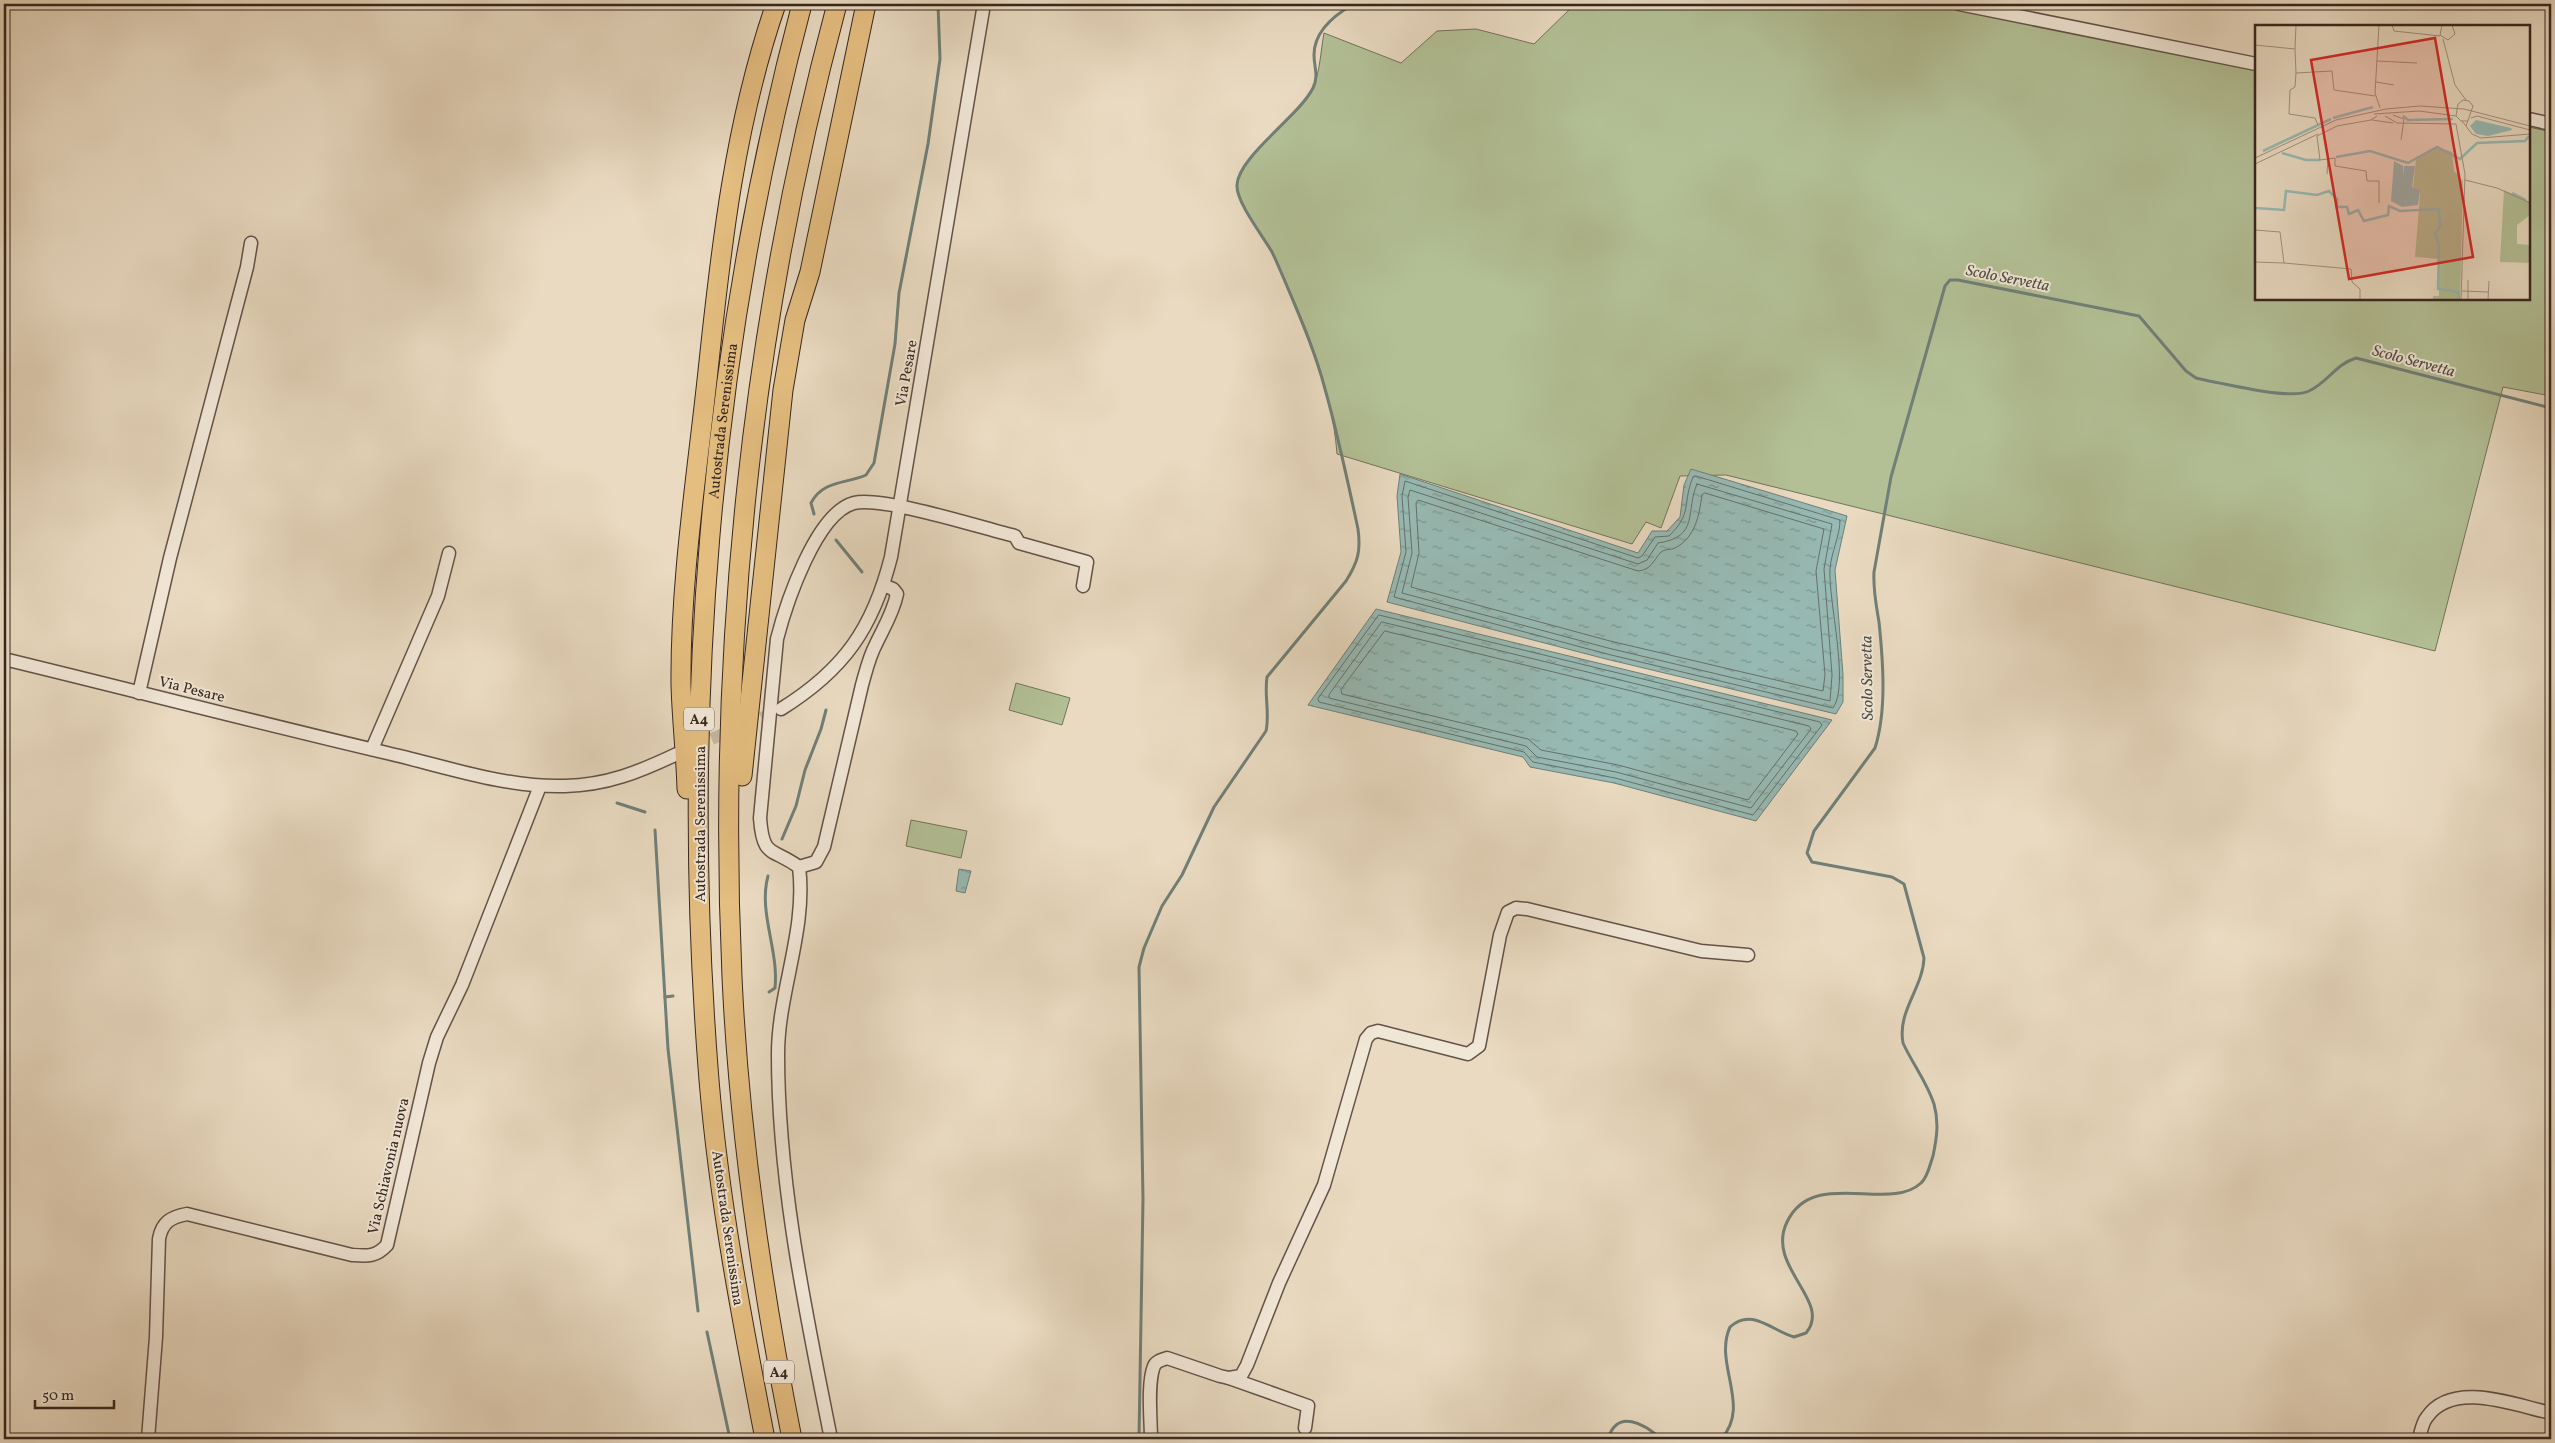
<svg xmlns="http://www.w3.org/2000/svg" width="2555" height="1443" font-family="Vollkorn,serif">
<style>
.grass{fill:#b3c096;stroke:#74735a}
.water{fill:url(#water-ripples);stroke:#707f78}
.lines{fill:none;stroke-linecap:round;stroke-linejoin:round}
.shore{stroke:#66706a;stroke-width:1}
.stream{stroke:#707f78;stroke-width:3}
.minor-tunnel{stroke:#c5b6a1;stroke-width:12;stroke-dasharray:12 6;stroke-linecap:butt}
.minor-casing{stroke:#635348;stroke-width:15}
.highway-casing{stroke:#36261f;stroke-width:21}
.minor{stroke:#f1e7d7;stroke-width:12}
.highway{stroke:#e4bd80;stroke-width:19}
.labels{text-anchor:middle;stroke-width:4;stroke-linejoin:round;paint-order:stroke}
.shield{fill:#f1e7d7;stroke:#6e6056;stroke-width:1}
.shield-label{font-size:14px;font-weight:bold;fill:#36261f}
.street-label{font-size:15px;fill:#36261f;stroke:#f1e7d7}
.water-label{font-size:16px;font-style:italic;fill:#4e4b44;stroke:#f1e7d7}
.inset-river{fill:none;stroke:#97bab4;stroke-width:2.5}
.inset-road{fill:none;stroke:#a19280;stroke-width:1}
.view{fill:#d62828;fill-opacity:0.15;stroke:#d62828;stroke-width:2.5}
.inset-edge{fill:none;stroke:#36261f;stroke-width:2.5}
</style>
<defs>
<pattern id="water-ripples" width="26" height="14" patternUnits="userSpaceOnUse" patternTransform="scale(1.25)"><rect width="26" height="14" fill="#97bab4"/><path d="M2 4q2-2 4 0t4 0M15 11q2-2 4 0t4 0" fill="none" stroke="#7c9792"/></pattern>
</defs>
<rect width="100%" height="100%" fill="#e9dac1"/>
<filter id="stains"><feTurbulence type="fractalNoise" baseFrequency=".004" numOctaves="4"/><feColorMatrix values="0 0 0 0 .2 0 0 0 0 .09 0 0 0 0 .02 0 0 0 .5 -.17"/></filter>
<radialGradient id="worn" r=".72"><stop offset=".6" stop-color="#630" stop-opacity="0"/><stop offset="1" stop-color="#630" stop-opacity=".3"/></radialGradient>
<g class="grass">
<path d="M 1578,4 L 1959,4 L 2256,68 L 2256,299 L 2529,299 L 2529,127 L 2551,132 L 2551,396 L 2503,387 L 2435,651 L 1726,475 L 1680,476 L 1661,528 L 1646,522 L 1632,544 L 1337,454 C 1332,385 1302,315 1272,253 C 1264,237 1234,200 1237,183 C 1242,154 1290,123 1307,99 C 1320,81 1320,55 1324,33 L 1401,63 L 1437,31 L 1476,29 L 1534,44 L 1572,7 Z"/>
<polygon points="1016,683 1070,698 1062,725 1009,710"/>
<polygon points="911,820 967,831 961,858 906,846"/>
</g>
<g class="water">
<polygon points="1691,469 1847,516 1835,570 1843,675 1843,702 1836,714 1606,659 1387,602 1401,552 1397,496 1400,474 1638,553 1652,531 1667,531 1680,517 1684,485"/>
<polygon points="1376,609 1832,720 1756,821 1614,783 1530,767 1523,757 1308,705"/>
<polygon points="959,869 971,871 965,893 956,891"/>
</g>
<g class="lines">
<g class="shore">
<path d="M 1696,476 L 1840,520 C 1840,536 1831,553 1830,569 C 1828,600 1850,685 1833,708 L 1607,654 L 1394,597 L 1406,552 L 1402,496 L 1405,481 L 1638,558 L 1642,556 L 1655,537 L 1669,536 C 1693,513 1682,503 1693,477 Z"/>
<path d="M 1697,484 L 1832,524 L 1824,569 L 1832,675 L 1830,701 L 1608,648 L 1402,593 L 1412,553 L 1408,497 L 1410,490 L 1638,564 L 1647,560 L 1658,543 C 1700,537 1685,511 1697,484 Z"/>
<path d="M 1705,493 L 1824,529 L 1816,571 L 1825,675 L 1823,691 L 1610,641 L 1411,587 L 1419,553 L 1416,503 L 1418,500 L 1638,571 C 1651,570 1653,561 1661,552 C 1664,549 1671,550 1675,548 C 1696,537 1699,515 1702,495 Z"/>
<polygon points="1379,615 1820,722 1822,725 1753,815 1615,778 1533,762 1524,752 1319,702 1318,699"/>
<polygon points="1382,622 1809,726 1811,729 1751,808 1616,772 1537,757 1526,746 1329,698 1329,695"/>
<polygon points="1385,631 1796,731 1798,734 1748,800 1618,765 1541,750 1528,739 1342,694 1341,690"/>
</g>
<g class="stream">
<path d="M 814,514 L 811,503 C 823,480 846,484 866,475 L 874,463 L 895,344 L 899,293 L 928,144 L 940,59 L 938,4"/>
<polyline points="836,540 862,572"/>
<polyline points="617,803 645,812"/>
<polyline points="655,830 668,1049 698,1311"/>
<polyline points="782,839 796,806 805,770 821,729 826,710"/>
<path d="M 768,876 C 758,912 779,950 775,988 L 769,992"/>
<polyline points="665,997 673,996"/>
<polyline points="707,1332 730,1439"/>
<path d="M 1139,1439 L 1143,1199 L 1139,967 L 1144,948 L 1162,906 L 1182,875 L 1214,807 L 1266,731 C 1270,713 1264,695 1267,677 L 1346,581 C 1358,562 1361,551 1358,529 C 1348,482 1338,435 1325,389 C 1315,351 1299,315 1284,279 C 1280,270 1276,260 1272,252 C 1263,236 1236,202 1237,185 C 1238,157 1299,116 1313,88 C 1319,76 1314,67 1314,55 C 1314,31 1336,14 1354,4"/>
<path d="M 1608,1439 C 1617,1408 1645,1424 1661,1439"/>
<path d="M 1721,1439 C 1752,1406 1713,1364 1730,1327 C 1752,1307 1772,1331 1794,1337 L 1806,1333 C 1833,1301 1765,1267 1787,1222 C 1813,1167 1889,1213 1921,1183 C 1928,1177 1930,1164 1933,1156 C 1937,1137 1939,1122 1934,1104 C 1927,1082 1912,1063 1903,1043 C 1897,1011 1923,988 1924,958 L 1904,884 L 1892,877 L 1812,862 L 1807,853 L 1814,831 L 1875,748 C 1887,710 1883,661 1879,622 C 1876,604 1873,590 1874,572 L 1891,477 L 1945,286 L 1950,280 L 1958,280 L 2139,316 L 2186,371 L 2196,378 L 2209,381 C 2232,385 2290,400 2309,391 C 2327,383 2336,364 2356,358 L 2551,408"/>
</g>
<polyline class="minor-tunnel" points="695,746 778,711"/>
<g class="minor-casing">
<g id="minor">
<polyline points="1959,4 2256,64"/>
<polyline points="2529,119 2551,124"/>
<path d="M 4,659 C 132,690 259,723 387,753 C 444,766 506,788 565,786 C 607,785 639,772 677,754"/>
<polyline points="139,693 170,558 247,267 251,243"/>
<path d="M 781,709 C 844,670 873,628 891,557 L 984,4"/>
<polyline points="372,749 438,596 449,553"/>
<path d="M 799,867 L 816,862 L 824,847 L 862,685 C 866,671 869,657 876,644 C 884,627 893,613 897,594 L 893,589 L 883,585"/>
<polyline points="1229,1378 1308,1406 1305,1428"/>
<path d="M 148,1439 L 156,1337 L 159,1239 C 162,1222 171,1217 187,1214 L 352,1255 C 368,1256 376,1257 387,1245 L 429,1063 L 437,1037 L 462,985 L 540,786"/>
<path d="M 831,1439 C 806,1313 778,1184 778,1054 C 778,992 807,930 799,867 C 772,847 763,859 760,818 L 777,639 C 786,604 816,513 854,503 C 883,496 982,528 1015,536 L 1019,543 L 1087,562 L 1083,586"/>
<path d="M 1151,1439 C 1151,1421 1147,1383 1154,1366 C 1156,1361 1162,1360 1167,1358 L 1220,1376 L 1229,1378 L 1241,1376 L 1247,1365 L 1279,1283 L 1324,1185 L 1366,1039 L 1371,1033 L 1378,1031 L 1468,1054 L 1479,1046 L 1500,935 L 1508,912 L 1516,908 L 1527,909 L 1701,951 L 1748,955"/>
<path d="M 2419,1439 C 2421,1432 2422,1423 2427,1417 C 2453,1380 2514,1405 2551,1413"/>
</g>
</g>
<g class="highway-casing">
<g id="highway">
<polyline points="742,776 783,390 795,320 810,272 866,4"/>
<path d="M 687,789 C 686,754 682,720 681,685 C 680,581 697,475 708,371 C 721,247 735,122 776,4"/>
<path id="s1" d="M 765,1439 C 742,1320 719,1201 709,1080 C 680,719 709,354 802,4"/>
<path d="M 792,1439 C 762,1288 739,1132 732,977 C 717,651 752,320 837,4"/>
</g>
</g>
<use href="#minor" class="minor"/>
<use href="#highway" class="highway"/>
</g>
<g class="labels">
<g class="shield">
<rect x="684" y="707.5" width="30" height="23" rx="4"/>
<rect x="764" y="1360.5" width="30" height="23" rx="4"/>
</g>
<g class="shield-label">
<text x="699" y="724">A4</text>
<text x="779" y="1377">A4</text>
</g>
<g class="street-label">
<text transform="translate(906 373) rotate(-80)" y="5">Via Pesare</text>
<text dy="5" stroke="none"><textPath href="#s1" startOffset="1024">Autostrada Serenissima</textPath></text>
<text transform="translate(192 689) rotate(14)" y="5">Via Pesare</text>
<text transform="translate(700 824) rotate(-90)" y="5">Autostrada Serenissima</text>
<text transform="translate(388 1166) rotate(-77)" y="5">Via Schiavonia nuova</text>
<text transform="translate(728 1228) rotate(82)" y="5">Autostrada Serenissima</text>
</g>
<g class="water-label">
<text transform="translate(2008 277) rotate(11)" y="6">Scolo Servetta</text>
<text transform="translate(2414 360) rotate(15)" y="6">Scolo Servetta</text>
<text transform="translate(1866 678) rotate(-91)" y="6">Scolo Servetta</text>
</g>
</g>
<g transform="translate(2255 25)">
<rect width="275" height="275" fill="#e9dac1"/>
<path d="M 182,122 L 197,127 L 199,146 L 208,156 L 205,275 L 178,275 L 178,271 L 184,271 L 184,234 L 160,232 L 165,169 L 158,162 L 161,135 ZM 249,165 L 275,177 L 275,190 L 262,200 L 262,219 L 275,220 L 275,238 L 245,237 Z" fill="#b3c096"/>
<path d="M 221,95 L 256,103 L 257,105 L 233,111 L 221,109 L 215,101 ZM 139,136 L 148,141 L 148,151 L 149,141 L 160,141 L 157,162 L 165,165 L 163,180 L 147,182 L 136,176 Z" fill="#97bab4"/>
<path class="inset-river" d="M 148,91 L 153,95 L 198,94M 78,93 L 118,82M 8,126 L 76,94M 27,128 L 51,135 L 65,135M 81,132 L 115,126 L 153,138 L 182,122 L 205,134 L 222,118 L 270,116 L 274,111M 257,168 L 271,175M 0,183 L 29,185 L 31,166 L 62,170 L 74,166 L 82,174 L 82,182 L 92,182 L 94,189 L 103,185 L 109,196 L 133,190 L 134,181 L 145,186 L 184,184 L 185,202 L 180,209 L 184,221 L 183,264 L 203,267 L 204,275"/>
<path class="inset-road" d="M 124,0 L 120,68 L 125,83M 137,0 L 139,6 L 185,11M 187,0 L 185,10 L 193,15 L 200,9 L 197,0M 188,14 L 200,60 L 211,75M 0,20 L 40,24 L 41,48 L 77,46 L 79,65 L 120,71M 40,24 L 41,0M 122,36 L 162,38M 41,48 L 40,62 L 35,65 L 34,89 L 60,93 L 63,100M 121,57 L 139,60M 119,89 L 164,86 L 201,91M 138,90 L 149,94 L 146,115M 122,91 L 116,95 L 82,101 L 62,111 L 65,135 L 80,133 L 80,141 L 111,146 L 112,156 L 124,156 L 124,178M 130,91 L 142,98 L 201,99 L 210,149 L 206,275M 216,93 L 222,91 L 275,105M 117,95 L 138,98M 207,96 L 217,109 L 226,113 L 275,109M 211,101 L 218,81 L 214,76 L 208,75 L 203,79 L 201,91 L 206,96 L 213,96M 0,133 L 81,95 L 131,84 L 165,81 L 209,84 L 275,101M 0,139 L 63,109M 72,149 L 73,134M 210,155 L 242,163 L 275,178M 0,205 L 25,207 L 29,238 L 96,244 L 97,257 L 105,264 L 105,275M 0,237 L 29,238M 207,266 L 233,267M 213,275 L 213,255M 233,275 L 234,256"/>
<path class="view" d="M 180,13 L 218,232 L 94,254 L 56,35 Z"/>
<rect width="275" height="275" class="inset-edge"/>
</g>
<rect width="2555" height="1443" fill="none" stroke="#e9dac1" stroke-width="20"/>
<rect x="5" y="5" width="2545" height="1433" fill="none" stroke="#36261f" stroke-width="2.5"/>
<rect x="10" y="10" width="2535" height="1423" fill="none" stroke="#36261f"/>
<path d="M35 1400v8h79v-8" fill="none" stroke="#36261f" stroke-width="2.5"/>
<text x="42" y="1400" font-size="15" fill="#36261f" stroke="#f1e7d7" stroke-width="4" paint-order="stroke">50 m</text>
<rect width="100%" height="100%" filter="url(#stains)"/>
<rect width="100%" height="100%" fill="url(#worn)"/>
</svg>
